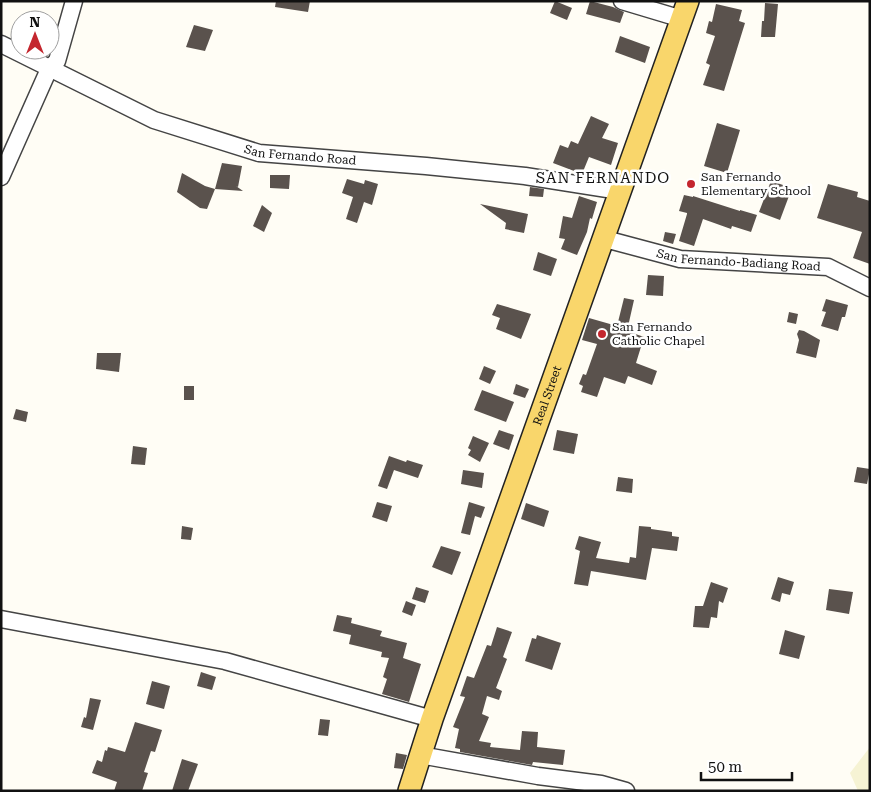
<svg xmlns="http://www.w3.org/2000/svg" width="871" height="792" font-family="'Roboto Serif',serif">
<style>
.farmland{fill:#f6f3d4}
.building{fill:#5a524d}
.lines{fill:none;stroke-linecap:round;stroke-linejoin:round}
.minor-casing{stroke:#444;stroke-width:19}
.major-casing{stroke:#222;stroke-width:24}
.minor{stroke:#fff;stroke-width:16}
.major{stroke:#f9d66b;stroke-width:21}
.poi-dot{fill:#c4262e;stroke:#fff;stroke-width:2}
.labels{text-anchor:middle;stroke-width:5;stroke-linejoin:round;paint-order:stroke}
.street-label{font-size:12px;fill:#111;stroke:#fff}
.poi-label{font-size:12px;fill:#111;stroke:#fff;text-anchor:start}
.quarter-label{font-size:15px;letter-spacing:1px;fill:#111;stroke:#fff}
</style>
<rect width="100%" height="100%" fill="#fffdf5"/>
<polygon class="farmland" points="870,747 870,791 858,791 850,773"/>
<g class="building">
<polygon points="276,1 310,1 308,12 275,7"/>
<polygon points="555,1 572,8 567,20 550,13"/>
<polygon points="590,1 613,7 624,12 620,23 586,14"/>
<polygon points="765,3 778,4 775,37 761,37 762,21 764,21"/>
<polygon points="716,4 742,10 739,21 745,23 724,91 703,85 710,65 706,63 715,36 706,33 709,21 712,22"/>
<polygon points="194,25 213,30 205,51 186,47"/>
<polygon points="620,36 650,47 645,63 615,52"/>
<polygon points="591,116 609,124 602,138 618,143 611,165 589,157 582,174 553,163 560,145 568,148 571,141 578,144"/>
<polygon points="717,123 740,130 727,173 704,166"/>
<polygon points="222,163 242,166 238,187 236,186 243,191 215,189"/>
<polygon points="182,173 205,186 215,189 207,209 200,208 177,192"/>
<polygon points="270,175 290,175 289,189 270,188"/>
<polygon points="347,179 364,184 365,180 378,184 372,205 364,202 357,223 346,219 353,197 342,193"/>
<polygon points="771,181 792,188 780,220 759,212"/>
<polygon points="828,184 858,192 857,197 870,201 870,264 853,258 862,232 817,218"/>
<polygon points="530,187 544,189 543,197 529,196"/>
<polygon points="684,195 693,197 693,196 740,211 740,210 757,215 751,232 732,226 731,229 703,219 694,246 679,241 687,214 687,213 679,211"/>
<polygon points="579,196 597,202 592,219 590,218 587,232 577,255 561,249 565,239 559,238 563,216 572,218"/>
<polygon points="480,204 528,214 524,233 505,229 506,223"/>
<polygon points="262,205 272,213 264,232 253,226"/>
<polygon points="665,232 676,234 673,244 663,241"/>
<polygon points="538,252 557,259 551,276 533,270"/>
<polygon points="648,275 664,276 663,296 646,295"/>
<polygon points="624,298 634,300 627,331 644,337 636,363 657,371 652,385 628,376 625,384 604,377 597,397 581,392 583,386 579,384 583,374 586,375 597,344 582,340 589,318 617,326"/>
<polygon points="826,299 848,305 845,317 842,317 838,331 821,326 826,312 822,311"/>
<polygon points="497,304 531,314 521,339 496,329 500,318 492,315"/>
<polygon points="789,312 798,314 796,324 787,322"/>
<polygon points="799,330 804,331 820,340 816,358 796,353 799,340 797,334"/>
<polygon points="97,353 121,353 119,372 96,369"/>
<polygon points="484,366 496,371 490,384 479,379"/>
<polygon points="516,384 529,389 525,398 513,394"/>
<rect x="184" y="386" width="10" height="14"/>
<polygon points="482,390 514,402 506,422 474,410"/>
<polygon points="16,409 28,412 26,422 13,419"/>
<polygon points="499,430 514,435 509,450 493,444"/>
<polygon points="557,430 578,434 574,454 553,450"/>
<polygon points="473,436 489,443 480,462 468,455 471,450 468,448"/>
<polygon points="133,446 147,448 145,465 131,464"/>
<polygon points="389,456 406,462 407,460 423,465 418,478 394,470 387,489 378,486"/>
<polygon points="857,467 870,469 867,484 854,482"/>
<polygon points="463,470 484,473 482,488 461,484"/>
<polygon points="618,477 633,479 632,493 616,491"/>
<polygon points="377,502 392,506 387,522 372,517"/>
<polygon points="469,502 485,507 481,518 475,516 470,535 461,533"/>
<polygon points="526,503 549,511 544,527 521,519"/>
<polygon points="182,526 193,528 191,540 181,539"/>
<polygon points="639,526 651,527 651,529 672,532 672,536 679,537 677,551 652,548 646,580 591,571 588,586 574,584 580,551 575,549 579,536 601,542 596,558 629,563 630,557 636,558"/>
<polygon points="441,546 461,552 452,575 432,567"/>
<polygon points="778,577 794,582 790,595 782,593 780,602 771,599"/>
<polygon points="711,582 728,588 723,603 719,601 717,618 711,617 709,628 693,627 695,606 703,606"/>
<polygon points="416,587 429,591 425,603 412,599"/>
<polygon points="829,589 853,592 849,614 826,610"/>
<polygon points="406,601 416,605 412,616 402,612"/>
<polygon points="337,615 352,618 351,623 382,631 380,636 407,643 403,658 421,664 409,702 382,694 387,679 383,677 389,658 381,657 382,652 349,644 351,635 333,631"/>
<polygon points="497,627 512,632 503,657 507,659 496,688 502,691 499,700 487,696 482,714 489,717 479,741 491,743 490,747 520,750 522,731 538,732 537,747 565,750 563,765 533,762 532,765 460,752 460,749 455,748 459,729 453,727 465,697 460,696 467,676 474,678 487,645 491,646"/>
<polygon points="785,630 805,636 799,659 779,654"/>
<polygon points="537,635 561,643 552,670 525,661 532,638 536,639"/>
<polygon points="201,672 216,677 212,690 197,686"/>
<polygon points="152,681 170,686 164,709 146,704"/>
<polygon points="90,698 101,700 93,730 81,727 84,717 86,718"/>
<polygon points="320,719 330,720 328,736 318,735"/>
<polygon points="135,722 162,730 155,752 151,751 144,772 148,773 142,791 114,791 117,782 92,773 97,760 102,762 105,750 107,751 108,747 125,752"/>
<polygon points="396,753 407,755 403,769 394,768"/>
<polygon points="182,759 198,764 188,791 172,791"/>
</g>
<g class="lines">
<g class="minor-casing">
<g id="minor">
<polyline points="622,1 682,19"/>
<path id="s1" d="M 1,44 L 154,120 L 259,153 L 426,166 L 525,176 L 620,191"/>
<polyline points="1,177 49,69 57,61 74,1"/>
<path id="s2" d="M 605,239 L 680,259 L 828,267 L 870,288"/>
<polyline points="1,619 225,661 432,719"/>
<polyline points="420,755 538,776 601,784 626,791"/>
</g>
</g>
<g class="major-casing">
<g id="major">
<path id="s3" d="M 409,791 L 432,719 L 688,1"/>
</g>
</g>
<use href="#minor" class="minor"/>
<use href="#major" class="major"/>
</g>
<g class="poi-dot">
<circle cx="691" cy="184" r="5"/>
<circle cx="602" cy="334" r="5"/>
</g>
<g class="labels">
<g class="street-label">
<text dy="4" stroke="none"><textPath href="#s1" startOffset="322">San Fernando Road</textPath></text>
<text dy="4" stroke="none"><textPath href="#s2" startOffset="136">San Fernando-Badiang Road</textPath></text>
<text dy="4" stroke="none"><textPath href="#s3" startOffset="419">Real Street</textPath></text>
</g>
<g class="poi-label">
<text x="701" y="181">San Fernando<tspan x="701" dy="14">Elementary School</tspan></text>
<text x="612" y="331">San Fernando<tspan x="612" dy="14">Catholic Chapel</tspan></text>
</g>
<g class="quarter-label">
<text x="603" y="183">SAN FERNANDO</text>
</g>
</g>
<rect width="871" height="792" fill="none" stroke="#111111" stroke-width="5"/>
<g transform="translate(35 35)"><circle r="24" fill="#ffffff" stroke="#a0a0a0"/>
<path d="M0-4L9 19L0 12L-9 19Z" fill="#c4262e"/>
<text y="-8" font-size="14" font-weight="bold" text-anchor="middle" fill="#111111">N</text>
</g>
<path d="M701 772v8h91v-8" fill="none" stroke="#111111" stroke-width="2.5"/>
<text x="708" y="772" font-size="15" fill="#111111" stroke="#ffffff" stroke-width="4" paint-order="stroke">50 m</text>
</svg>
